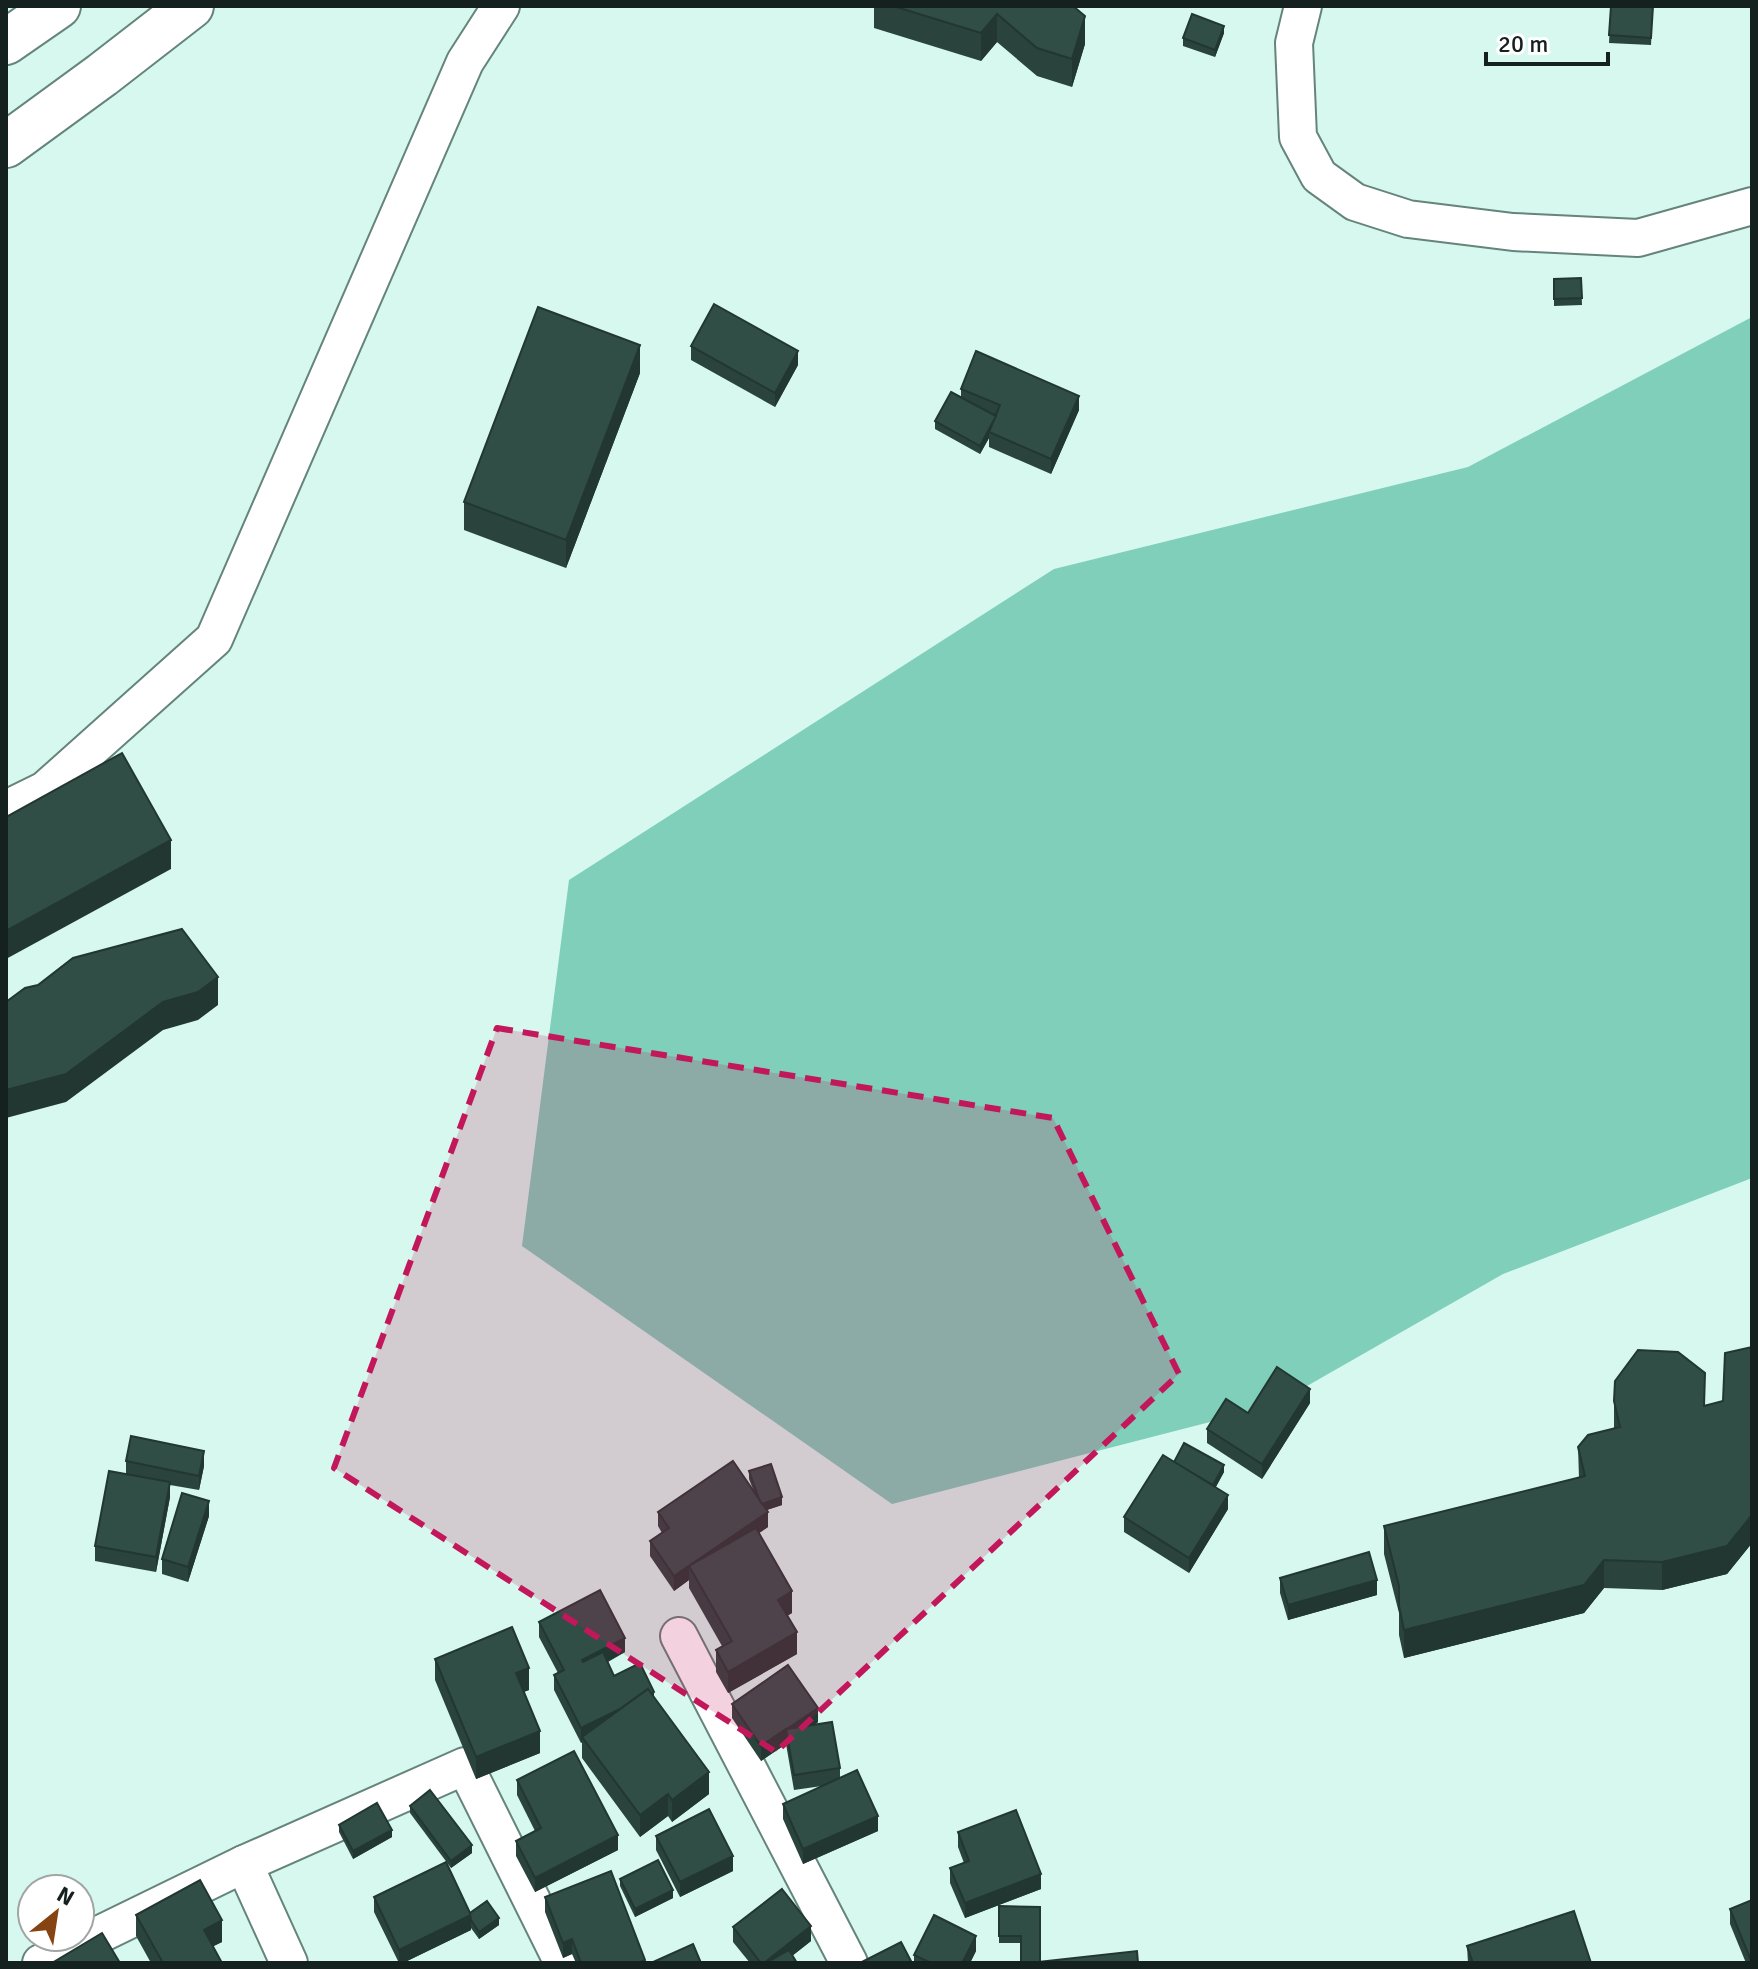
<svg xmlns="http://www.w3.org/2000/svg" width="1758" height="1969" font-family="Signika,sans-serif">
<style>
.green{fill:#7fcfba}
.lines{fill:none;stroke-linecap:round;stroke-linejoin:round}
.street-casing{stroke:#65847b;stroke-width:40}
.highway-casing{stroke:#65847b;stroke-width:48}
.street{stroke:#fff;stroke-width:36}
.highway{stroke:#fff;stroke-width:44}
.wall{fill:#2a433c}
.shaded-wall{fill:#223731}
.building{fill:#314e46;stroke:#223731;stroke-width:2}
.marked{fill:#c2185b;fill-opacity:0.2;stroke:#c2185b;stroke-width:6;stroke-dasharray:16 10;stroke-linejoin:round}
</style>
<rect width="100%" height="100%" fill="#d6f8ee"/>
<polygon class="green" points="1752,317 1752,1178 1503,1274 1272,1406 892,1504 522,1246 569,880 1054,569 1468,467"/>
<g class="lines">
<g class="street-casing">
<g id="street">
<polyline points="1303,6 1294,43 1298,137 1319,176 1355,202 1408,219 1513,232 1638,238 1752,206"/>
<polyline points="6,809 45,790 214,639 465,62 501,6"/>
<polyline points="679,1636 849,1963"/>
<polyline points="244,1864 289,1963"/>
<polyline points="41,1963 244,1864 465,1766 563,1963"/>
</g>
</g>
<g class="highway-casing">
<g id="highway">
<polyline points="6,42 58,6"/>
<polyline points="6,145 102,75 191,6"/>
</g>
</g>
<use href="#street" class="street"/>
<use href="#highway" class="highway"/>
</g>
<g class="wall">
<polygon points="874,6 1077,6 1075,8 1085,44 1072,87 1037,76 997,42 981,61 874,28"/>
<polygon points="1611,6 1653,6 1651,45 1609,43"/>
<polygon points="1224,33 1215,57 1183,46 1183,38"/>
<polygon points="1581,278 1582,305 1554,306 1554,279"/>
<polygon points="691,346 798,365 775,407 691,360"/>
<polygon points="640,373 566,568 464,530 464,502"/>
<polygon points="961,389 1079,410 1051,474 989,447 989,438 980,454 935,429 935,421 961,397"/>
<polygon points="1752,1347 1752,1543 1727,1574 1662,1590 1604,1588 1584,1613 1404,1658 1399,1635 1399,1613 1384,1554 1384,1526 1579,1478 1578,1447 1614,1428 1614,1401 1705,1405 1723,1401"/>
<polygon points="1310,1403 1262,1479 1207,1443 1207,1429 1248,1413"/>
<polygon points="126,1461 204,1466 199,1490 170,1485 170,1497 156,1572 95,1561 95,1546 126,1474"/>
<polygon points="1174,1462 1224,1472 1216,1487 1228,1509 1189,1573 1124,1532 1124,1517"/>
<polygon points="749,1471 782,1505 766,1510 768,1527 759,1533 792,1613 787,1616 797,1654 728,1693 716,1672 716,1650 722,1646 689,1588 689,1580 674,1591 650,1556 650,1541 662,1533 658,1526 658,1512 754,1492 749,1479"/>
<polygon points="209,1516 188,1582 162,1574 162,1559"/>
<polygon points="1280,1578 1377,1595 1288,1620 1280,1593"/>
<polygon points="539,1622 625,1652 608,1662 614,1676 654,1697 709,1794 672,1822 668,1816 640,1837 582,1758 582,1742 581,1743 554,1690 554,1675 558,1673 539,1637"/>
<polygon points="435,1659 529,1690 523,1692 540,1753 476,1779 435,1680"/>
<polygon points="732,1704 818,1722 815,1725 840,1768 840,1778 878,1831 803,1864 783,1819 783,1804 822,1786 794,1790 786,1744 761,1761 732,1718"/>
<polygon points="517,1780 618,1850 535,1892 516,1856 516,1841 535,1831 517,1795"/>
<polygon points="410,1806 472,1853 451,1868 410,1813"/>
<polygon points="339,1825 392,1837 353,1859 339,1832"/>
<polygon points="958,1832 1041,1889 965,1918 950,1883 950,1868 964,1863 958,1847"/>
<polygon points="656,1836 733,1871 680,1897 656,1850"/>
<polygon points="620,1879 673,1898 635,1917 620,1886"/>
<polygon points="374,1897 470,1913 499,1925 479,1939 471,1928 471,1930 403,1963 399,1963 374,1912"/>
<polygon points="545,1897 645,1963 576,1963 572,1954 563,1958 545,1912"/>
<polygon points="999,1906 1040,1962 1021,1963 1021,1943 999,1943"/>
<polygon points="1730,1909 1752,1963 1746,1963 1730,1924"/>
<polygon points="136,1915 222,1942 213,1946 222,1963 151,1963 136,1936"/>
<polygon points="733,1927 811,1941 792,1956 797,1963 750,1963 733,1942"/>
<polygon points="1467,1946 1591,1963 1468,1963"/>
<polygon points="976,1951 970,1963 914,1963 914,1955"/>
</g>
<g class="shaded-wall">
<polygon points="997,14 997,42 981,61 981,33"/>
<polygon points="1085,16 1085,44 1072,87 1072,59"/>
<polygon points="1224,26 1224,33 1215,57 1215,50"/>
<polygon points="640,345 640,373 566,568 566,540"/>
<polygon points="798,351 798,365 775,407 775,393"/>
<polygon points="1079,396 1079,410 1051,474 1051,459"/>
<polygon points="996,417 989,432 989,438 980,454 980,446"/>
<polygon points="171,840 171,869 6,959 6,931"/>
<polygon points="218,977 218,1005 198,1020 163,1030 66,1102 6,1118 6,1090 163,1002"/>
<polygon points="1310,1389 1310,1403 1262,1479 1262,1464"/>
<polygon points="204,1451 204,1466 199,1490 199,1476"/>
<polygon points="1224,1465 1224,1472 1211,1495 1211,1488"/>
<polygon points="170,1482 170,1497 156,1572 156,1557"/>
<polygon points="1228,1495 1228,1509 1189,1573 1189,1558"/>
<polygon points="782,1497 782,1505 761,1512 761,1504"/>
<polygon points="209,1501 209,1516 188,1582 188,1567"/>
<polygon points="768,1512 768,1527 695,1576 689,1566 689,1580 674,1591 674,1576"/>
<polygon points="1752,1515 1752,1543 1727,1574 1662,1590 1662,1562"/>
<polygon points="1604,1560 1604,1588 1584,1613 1404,1658 1404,1630"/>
<polygon points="1377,1580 1377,1595 1288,1620 1288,1605"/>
<polygon points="792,1591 792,1613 778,1621 778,1600"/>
<polygon points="797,1632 797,1654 728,1693 728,1672"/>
<polygon points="625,1638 625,1652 582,1675 582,1660"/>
<polygon points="529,1668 529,1690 516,1695 516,1673"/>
<polygon points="654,1692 654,1707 582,1737 582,1742 581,1743 581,1728"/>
<polygon points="818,1708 818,1722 789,1743 787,1729"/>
<polygon points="786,1729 786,1744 761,1761 761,1746"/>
<polygon points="540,1731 540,1753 476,1779 476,1757"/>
<polygon points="709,1772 709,1794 672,1822 672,1800"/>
<polygon points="668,1794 668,1816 640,1837 640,1815"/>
<polygon points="878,1816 878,1831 803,1864 803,1849"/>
<polygon points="392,1830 392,1837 353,1859 353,1851"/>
<polygon points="618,1835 618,1850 535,1892 535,1878"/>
<polygon points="472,1845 472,1853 451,1868 451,1861"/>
<polygon points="733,1856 733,1871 680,1897 680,1882"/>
<polygon points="1041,1874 1041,1889 965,1918 965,1903"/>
<polygon points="673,1890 673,1898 635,1917 635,1909"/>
<polygon points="471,1915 471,1930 403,1963 399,1963 399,1950"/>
<polygon points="499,1918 499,1925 479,1939 479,1932"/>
<polygon points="222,1920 222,1942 204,1951 204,1930"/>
<polygon points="811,1926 811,1941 783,1963 764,1963"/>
<polygon points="976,1936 976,1951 970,1963 962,1963"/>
<polygon points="572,1939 572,1954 563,1958 563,1943"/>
</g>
<g class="building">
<polygon points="893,6 1073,6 1085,16 1072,59 1037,48 997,14 981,33"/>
<polygon points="1611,6 1653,6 1651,38 1609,35"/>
<polygon points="1192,14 1224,26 1215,50 1183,38"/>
<polygon points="1581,278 1582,298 1554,299 1554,279"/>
<polygon points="714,304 798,351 775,393 691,346"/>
<polygon points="538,307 640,345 566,540 464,502"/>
<polygon points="976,351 1079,396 1051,459 989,432 1000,405 961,389"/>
<polygon points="951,392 996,416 980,446 935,421"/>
<polygon points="122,753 171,840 6,931 6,817"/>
<polygon points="182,929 218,977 198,992 163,1002 66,1074 6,1090 6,1002 25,988 38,985 73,958"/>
<polygon points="1752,1347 1752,1515 1727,1546 1662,1562 1604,1560 1584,1585 1404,1630 1399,1606 1399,1586 1384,1526 1585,1476 1578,1447 1588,1435 1620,1427 1614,1401 1615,1381 1638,1350 1678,1352 1705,1373 1704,1406 1723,1401 1725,1353"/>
<polygon points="1277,1367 1310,1389 1262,1464 1207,1429 1226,1399 1248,1413"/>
<polygon points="131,1436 204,1451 199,1476 126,1461"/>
<polygon points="1184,1443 1224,1465 1213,1485 1174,1462"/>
<polygon points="1163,1455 1228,1495 1189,1558 1124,1517"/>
<polygon points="733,1461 768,1512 674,1576 650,1541 669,1528 658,1512"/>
<polygon points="771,1464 782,1497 762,1504 759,1499 749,1471"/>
<polygon points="109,1471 170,1482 156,1557 95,1546"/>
<polygon points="182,1493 209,1501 188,1567 162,1559"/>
<polygon points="756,1528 792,1591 778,1600 797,1632 728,1672 716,1650 732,1641 689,1566"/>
<polygon points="1369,1552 1377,1580 1288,1605 1280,1578"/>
<polygon points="600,1590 625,1638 582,1660 583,1662 603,1652 614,1676 640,1663 654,1692 651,1694 648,1689 620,1709 581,1728 554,1675 564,1670 539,1622"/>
<polygon points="512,1627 529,1668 516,1673 540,1731 476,1757 435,1659"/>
<polygon points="788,1665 818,1708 787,1729 832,1722 840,1768 794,1775 786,1729 761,1746 732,1704"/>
<polygon points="648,1689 709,1772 672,1800 668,1794 640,1815 582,1737"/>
<polygon points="574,1751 618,1835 535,1878 516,1841 541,1828 517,1780"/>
<polygon points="857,1770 878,1816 803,1849 783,1804"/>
<polygon points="430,1790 472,1845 451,1861 410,1806"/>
<polygon points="377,1803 392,1830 353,1851 339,1825"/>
<polygon points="709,1809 733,1856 680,1882 656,1836"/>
<polygon points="1016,1810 1041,1874 965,1903 950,1868 969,1861 958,1832"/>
<polygon points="658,1860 673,1890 635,1909 620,1879"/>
<polygon points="446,1862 471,1915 399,1950 374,1897"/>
<polygon points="611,1871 645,1960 638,1963 581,1963 572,1939 563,1943 545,1897"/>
<polygon points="200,1880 222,1920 204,1930 222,1963 163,1963 136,1915"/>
<polygon points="782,1889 811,1926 764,1963 761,1963 733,1927"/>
<polygon points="1752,1900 1752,1963 1730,1909"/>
<polygon points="487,1901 499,1918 479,1932 471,1920 470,1913"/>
<polygon points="999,1906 1040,1907 1040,1962 1021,1963 1021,1936 999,1936"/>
<polygon points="1574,1911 1591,1963 1473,1963 1467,1946"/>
<polygon points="934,1915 976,1936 962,1963 931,1963 914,1955"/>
<polygon points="102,1933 120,1963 52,1963"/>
<polygon points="901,1942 912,1963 860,1963"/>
<polygon points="693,1944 701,1963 651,1963"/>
<polygon points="789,1950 797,1963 766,1963"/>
<polygon points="1137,1951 1138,1963 1029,1963"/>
</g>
<path class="marked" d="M 497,1028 L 1053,1118 L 1179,1374 L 776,1752 L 334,1468 Z"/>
<rect width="1758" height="1969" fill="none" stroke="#15211e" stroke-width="16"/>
<g transform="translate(56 1913) rotate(30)"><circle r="38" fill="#ffffff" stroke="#a1a6a5" stroke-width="2"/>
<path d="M0-6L14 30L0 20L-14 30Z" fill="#864412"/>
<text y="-12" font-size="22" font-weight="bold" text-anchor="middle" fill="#15211e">N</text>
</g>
<path d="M1486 52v12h122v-12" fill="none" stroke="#15211e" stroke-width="4"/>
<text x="1498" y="52" font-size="24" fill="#15211e" stroke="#ffffff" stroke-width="6" paint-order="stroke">20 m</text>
</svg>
